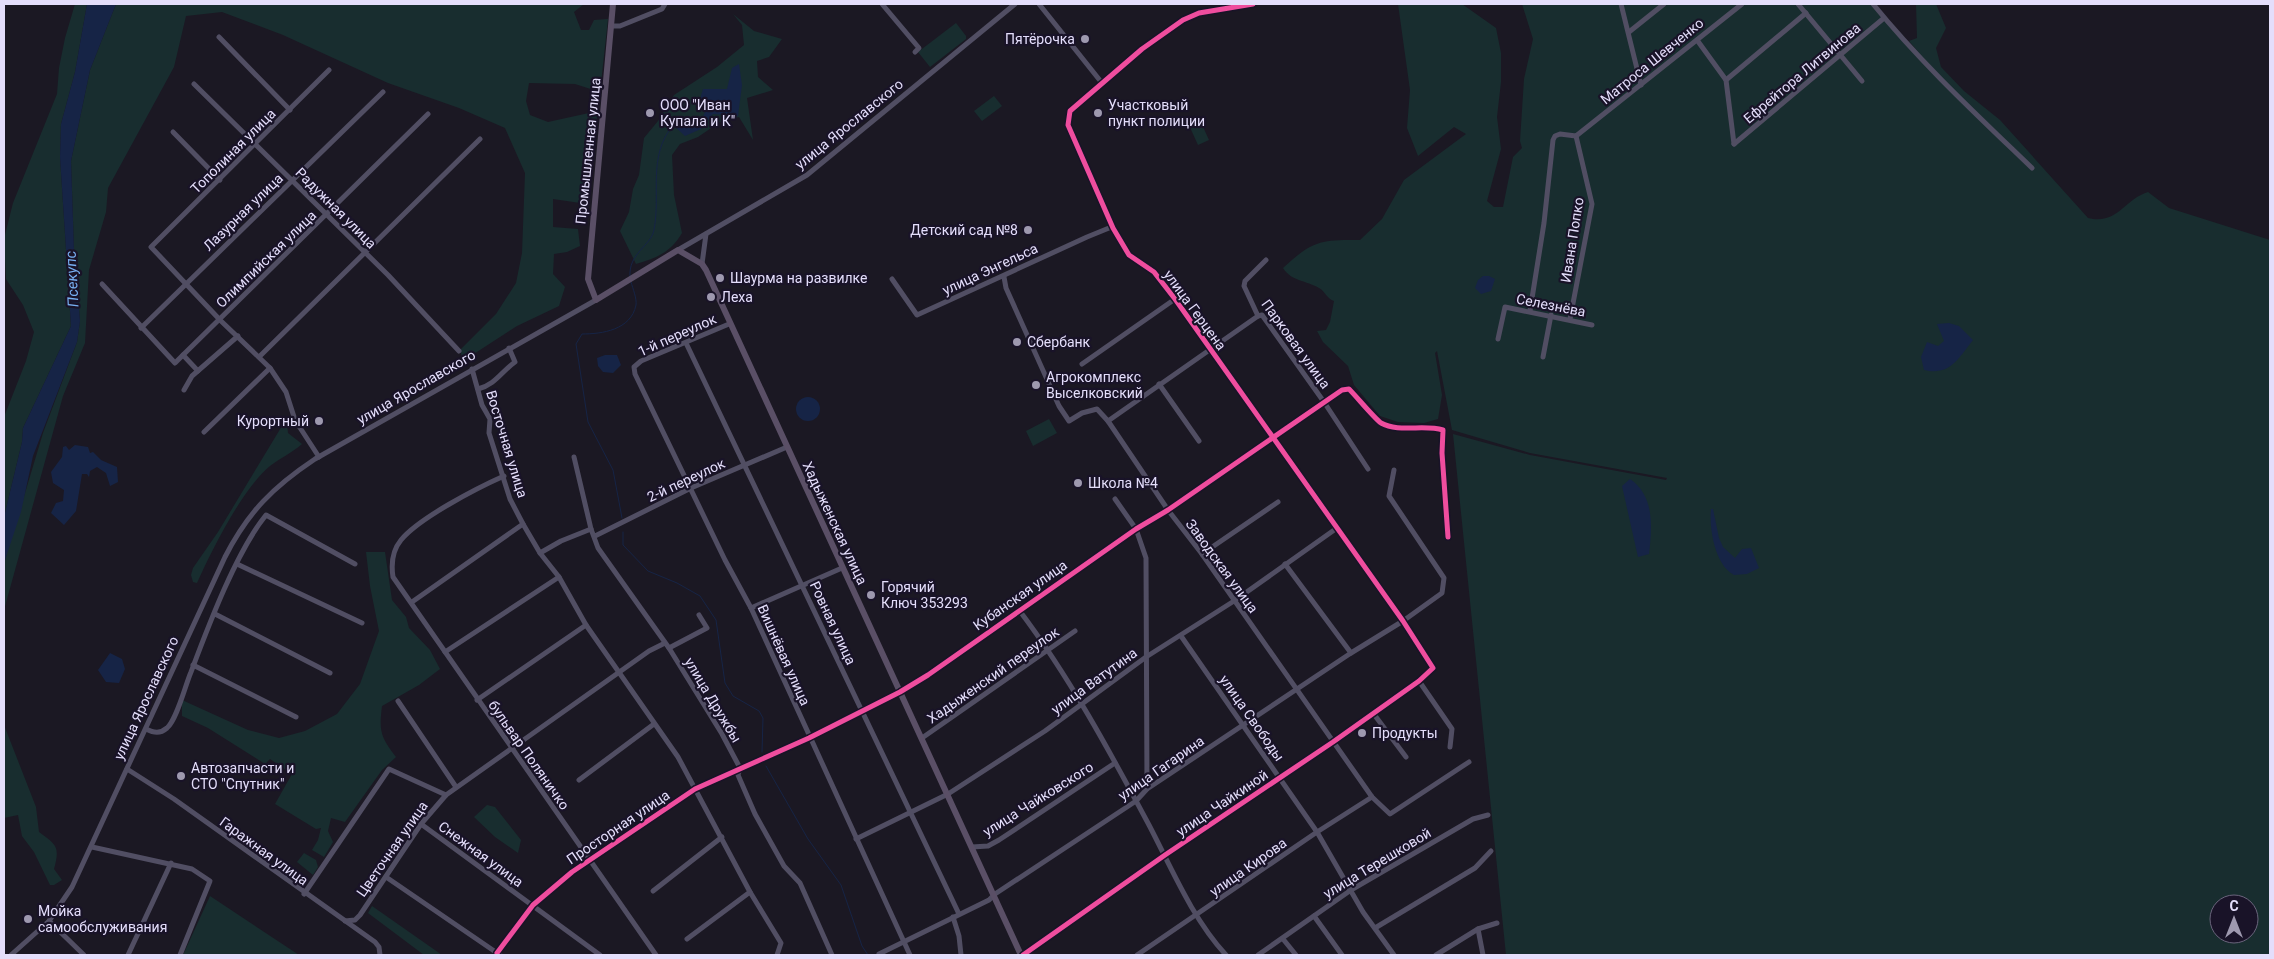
<svg xmlns="http://www.w3.org/2000/svg" width="2274" height="959" font-family="Roboto,sans-serif">
<style>
.green{fill:#182d2f;fill-rule:evenodd}
.water{fill:#162446}
.lines{fill:none;stroke-linecap:round;stroke-linejoin:round}
.stream{stroke:#162446;stroke-width:1}
.minor{stroke:#514e63;stroke-width:5}
.major{stroke:#5a4f66;stroke-width:6}
.cycleway-casing{stroke:#191328;stroke-width:8}
.cycleway{stroke:#ef4d9e;stroke-width:5}
.poi-dot{fill:#9e99af;stroke:#191328;stroke-width:2}
.labels{text-anchor:middle;stroke-width:4.5;stroke-linejoin:round;paint-order:stroke}
.poi-label{font-size:14px;fill:#e4defb;stroke:#191328;text-anchor:start}
.street-label{font-size:14px;fill:#e4defb;stroke:#191328}
.water-label{font-size:15px;font-style:italic;fill:#77aef0;stroke:#191328}
</style>
<rect width="100%" height="100%" fill="#1b1823"/>
<g class="green">
<polygon points="75,4 87,4 75,72 61,124 60,157 71,326 23,428 22,442 4,517 4,417 26,361 34,332 23,305 6,279 4,239 13,203 57,94 59,68 65,38"/>
<polygon points="116,4 584,4 574,12 581,30 589,30 594,20 608,19 600,92 575,84 529,83 526,101 530,115 548,122 598,111 587,204 553,199 553,227 578,229 580,246 567,252 554,254 553,274 565,287 559,306 517,326 463,361 460,350 496,314 516,283 522,253 525,173 505,128 459,108 388,83 283,35 222,12 186,16 174,67 108,188 106,212 89,270 85,343 63,396 4,610 4,563 43,433 77,342 80,321 74,251 71,161 90,70"/>
<path d="M 1398,4 L 1462,4 L 1496,28 L 1501,53 L 1501,82 L 1497,117 L 1501,149 L 1487,201 L 1494,207 L 1503,207 L 1513,157 L 1522,148 L 1520,141 L 1524,79 L 1533,39 L 1522,4 L 1870,4 L 1921,55 L 1909,41 L 1917,38 L 1916,4 L 1936,4 L 1946,28 L 1936,48 L 1941,67 L 1964,91 L 2000,120 L 2088,218 C 2118,225 2123,200 2148,192 L 2169,208 L 2270,240 L 2270,955 L 1506,955 L 1453,434 L 1530,455 L 1666,480 L 1667,478 L 1530,453 L 1452,430 L 1437,351 L 1435,353 L 1442,395 L 1438,419 L 1424,423 L 1398,422 L 1380,416 L 1354,385 L 1348,366 L 1323,342 L 1317,331 L 1326,330 L 1330,322 L 1334,301 C 1327,299 1325,291 1319,288 C 1306,280 1292,282 1283,268 C 1313,240 1321,240 1360,240 L 1382,219 L 1404,180 L 1466,134 L 1454,127 L 1418,156 L 1407,128 L 1410,90 ZM 2219,904 L 2249,904 L 2249,934 L 2219,934 Z"/>
<path d="M 733,14 L 754,31 L 782,39 L 769,57 L 757,61 L 758,77 L 773,90 L 747,98 L 753,140 L 739,117 L 720,122 L 698,137 L 680,144 L 672,155 L 674,195 L 682,233 C 671,252 657,258 636,264 L 620,231 L 629,212 L 633,189 L 639,175 L 644,138 L 658,121 L 674,95 L 717,67 L 744,45 L 742,25 Z"/>
<polygon points="956,23 966,36 966,39 930,67 918,52"/>
<polygon points="994,96 1002,106 982,121 974,111"/>
<polygon points="1199,118 1209,140 1198,145 1188,123"/>
<polygon points="1049,419 1057,433 1033,446 1026,431"/>
<path d="M 285,421 L 287,423 L 288,433 L 302,444 C 292,453 280,458 270,466 C 242,489 212,550 197,583 L 193,582 L 191,575 L 193,568 L 218,532 Z"/>
<path d="M 366,552 L 385,552 L 392,600 L 406,617 L 409,628 L 430,650 L 440,669 L 419,685 L 382,706 C 379,731 380,736 396,757 L 382,770 L 345,822 L 331,818 L 328,831 L 333,842 L 324,857 L 312,850 L 318,840 L 321,828 L 316,829 L 275,804 L 292,774 L 270,759 L 265,764 L 208,728 L 182,716 L 182,700 L 248,730 L 279,738 L 305,731 L 337,714 L 360,684 L 379,631 L 370,586 Z"/>
<path d="M 4,725 L 36,807 L 39,832 C 57,845 60,847 54,869 L 62,880 L 54,885 L 50,885 L 34,852 L 22,836 L 18,815 L 4,818 Z"/>
<polygon points="487,805 495,807 521,840 518,853 495,837 474,817"/>
<polygon points="304,853 316,860 318,867 313,875 297,862"/>
<polygon points="210,896 299,955 183,955"/>
<polygon points="372,906 442,955 424,955 368,913"/>
</g>
<g class="water">
<polygon points="87,4 116,4 90,70 71,161 74,251 80,321 77,342 33,456 21,512 4,563 4,517 22,442 23,428 71,326 60,157 61,124 75,72"/>
<polygon points="739,64 742,85 738,116 713,114 701,129 685,136 673,125 702,119 705,112 699,102 703,89 727,89 732,68"/>
<polygon points="1483,276 1489,276 1495,279 1491,291 1481,294 1475,288 1478,280"/>
<path d="M 1949,323 L 1959,326 L 1973,340 C 1958,359 1950,376 1924,370 L 1921,357 L 1927,342 L 1938,346 L 1944,341 L 1937,324 Z"/>
<polygon points="605,355 617,355 621,365 613,373 603,372 598,366 597,358"/>
<circle cx="808" cy="409" r="12"/>
<polygon points="75,445 88,447 90,453 93,452 101,460 117,467 118,482 110,486 106,473 97,467 90,471 89,477 87,474 82,474 76,511 64,525 51,513 56,503 63,501 64,490 53,483 51,472 62,457 63,447 66,446 69,450"/>
<path d="M 1630,479 C 1655,496 1652,528 1649,554 L 1638,557 L 1622,486 Z"/>
<path d="M 1711,509 L 1713,509 L 1719,538 L 1723,547 L 1735,558 L 1742,549 L 1751,548 L 1759,568 L 1747,574 L 1734,575 C 1715,565 1709,529 1711,509 Z"/>
<polygon points="110,653 122,659 125,669 119,683 106,682 98,670"/>
</g>
<g class="lines">
<g class="stream">
<path d="M 630,277 C 628,253 651,246 654,230 C 661,193 647,157 673,125"/>
<path d="M 622,518 L 613,470 L 588,422 L 576,344 L 582,334 C 602,334 631,330 636,305 C 637,299 633,289 631,282"/>
<polyline points="623,532 623,545 648,571 677,583 700,596 716,620 725,683 733,696 759,711 763,718 762,752"/>
<polyline points="766,766 808,839 841,885 862,946 868,955"/>
</g>
<g class="minor">
<polyline points="882,4 919,48 915,52"/>
<polyline points="1039,4 1102,83"/>
<polyline points="1621,4 1641,85"/>
<polyline points="1798,4 1862,81"/>
<path d="M 1873,4 C 1921,63 1977,115 2032,168"/>
<polyline points="612,26 620,26 662,9 665,4"/>
<polyline points="1629,32 1664,4"/>
<polyline points="219,37 290,110"/>
<polyline points="1697,40 1726,80 1734,144"/>
<polyline points="1726,80 1806,13"/>
<polyline points="194,84 388,275 459,351"/>
<polyline points="173,132 220,180"/>
<polyline points="1576,136 1742,4"/>
<polyline points="1734,144 1884,18"/>
<polyline points="678,250 807,175 1015,4"/>
<polyline points="1266,260 1245,281 1244,286 1258,316 1262,315 1324,402 1368,469"/>
<polyline points="702,264 706,234"/>
<polyline points="1004,277 1006,288 1059,406 1069,421 1082,413 1097,409 1108,421 1168,510 1202,554 1372,797 1390,814 1469,762"/>
<polyline points="892,279 917,315 1087,237 1109,228 1113,228"/>
<polyline points="102,284 175,363 183,355 198,371"/>
<polyline points="1530,311 1544,223 1553,140 1555,136 1560,134 1576,136"/>
<polyline points="1570,319 1592,204 1576,136"/>
<polyline points="729,324 641,361 634,367 635,374 725,560 751,608 910,955"/>
<polyline points="141,328 383,92"/>
<polyline points="1498,339 1505,307 1592,325"/>
<polyline points="686,343 959,914"/>
<polyline points="183,355 428,114"/>
<polyline points="259,357 480,139"/>
<polyline points="1543,357 1551,315"/>
<polyline points="1082,364 1175,299"/>
<polyline points="472,369 482,405 490,419 489,433 510,499 523,524 540,553 559,577 586,625 678,757 750,892 781,943 777,955"/>
<polyline points="1159,384 1199,441"/>
<path d="M 478,389 C 495,385 502,371 515,362 L 509,348"/>
<polyline points="184,390 192,376 238,336"/>
<polyline points="1108,421 1258,316"/>
<polyline points="204,432 270,368"/>
<polyline points="319,457 295,420 286,392 270,368 221,321 151,247 329,70"/>
<polyline points="574,457 591,529 598,548 669,648 722,734 740,768 738,775 755,814 784,866 800,883 832,955"/>
<path d="M 504,476 C 477,488 419,518 401,540 C 392,551 391,564 393,577 L 656,955"/>
<polyline points="1115,499 1136,529 1146,558 1147,789"/>
<polyline points="595,536 691,488 787,447"/>
<polyline points="540,553 561,541 591,529"/>
<polyline points="1202,554 1278,502"/>
<polyline points="237,564 362,623"/>
<polyline points="1285,564 1351,653"/>
<polyline points="412,602 523,524"/>
<polyline points="751,608 842,568"/>
<path d="M 1019,610 C 1069,676 1110,752 1149,825 C 1172,869 1192,918 1226,955"/>
<polyline points="215,614 330,673"/>
<polyline points="1181,636 1317,832 1363,912 1394,955"/>
<polyline points="669,648 707,628 699,615"/>
<polyline points="445,652 559,577"/>
<polyline points="193,665 296,717"/>
<polyline points="1419,681 1452,729 1450,747"/>
<polyline points="477,700 586,625"/>
<polyline points="398,701 456,787"/>
<polyline points="1373,713 1406,757"/>
<path d="M 146,729 C 154,733 160,734 167,728 C 177,719 185,686 191,672 C 208,627 236,552 266,515 L 355,564"/>
<polyline points="922,738 1075,631"/>
<polyline points="127,769 174,799 375,942 379,947 380,955"/>
<polyline points="579,780 654,724"/>
<polyline points="421,824 600,955"/>
<polyline points="856,839 948,794 1045,731 1146,657 1234,601 1337,528"/>
<polyline points="92,847 192,869 210,881 180,955"/>
<polyline points="972,847 988,846 999,840 1115,763"/>
<polyline points="386,877 500,955"/>
<polyline points="653,891 722,837"/>
<polyline points="304,894 389,769 446,795"/>
<polyline points="1314,916 1342,955"/>
<polyline points="953,917 959,936 961,955"/>
<polyline points="49,921 84,955"/>
<polyline points="345,921 355,920 360,915 421,824 446,795 649,651 665,643"/>
<polyline points="1375,928 1475,868 1491,851"/>
<polyline points="687,939 750,892"/>
<polyline points="1283,939 1296,955"/>
<path d="M 497,953 L 533,905 L 572,872 L 695,789 L 809,738 L 900,692 L 928,675 L 1136,529 L 1168,510 L 1342,390 L 1349,389 C 1356,396 1375,419 1381,423 C 1399,433 1424,424 1443,430 L 1442,453 L 1448,537"/>
<polyline points="879,954 989,900 995,894 1136,801 1147,789 1351,653 1403,621 1442,593 1444,578 1389,496 1394,470"/>
<path d="M 11,955 L 49,921 L 72,887 L 225,557 C 248,512 273,487 315,459 L 596,300"/>
<polyline points="128,955 171,863"/>
<polyline points="1023,955 1165,855 1333,742 1419,681 1433,668 1403,621 1175,299 1154,272 1129,255 1113,228 1068,125 1070,111 1142,49 1183,20 1199,13 1253,4"/>
<polyline points="1137,955 1317,832 1372,797"/>
<polyline points="1258,955 1351,890 1473,819 1488,815"/>
<polyline points="1436,955 1478,929"/>
<polyline points="1483,955 1478,929 1497,923"/>
</g>
<polyline class="major" points="613,4 588,279 596,300 678,250 702,264 706,270 1021,955"/>
<g class="cycleway-casing">
<g id="cycleway">
<path d="M 497,953 L 533,905 L 572,872 L 695,789 L 809,738 L 900,692 L 928,675 L 1136,529 L 1168,510 L 1342,390 L 1349,389 C 1356,396 1375,419 1381,423 C 1399,433 1424,424 1443,430 L 1442,453 L 1448,537"/>
<polyline points="1023,955 1165,855 1333,742 1419,681 1433,668 1403,621 1175,299 1154,272 1129,255 1113,228 1068,125 1070,111 1142,49 1183,20 1199,13 1253,4"/>
</g>
</g>
<use href="#cycleway" class="cycleway"/>
</g>
<g class="poi-dot">
<circle cx="1085" cy="39" r="5"/>
<circle cx="650" cy="113" r="5"/>
<circle cx="1098" cy="113" r="5"/>
<circle cx="1028" cy="230" r="5"/>
<circle cx="720" cy="278" r="5"/>
<circle cx="711" cy="297" r="5"/>
<circle cx="1017" cy="342" r="5"/>
<circle cx="1036" cy="385" r="5"/>
<circle cx="319" cy="421" r="5"/>
<circle cx="1078" cy="483" r="5"/>
<circle cx="871" cy="595" r="5"/>
<circle cx="1362" cy="733" r="5"/>
<circle cx="181" cy="776" r="5"/>
<circle cx="28" cy="919" r="5"/>
</g>
<g class="labels">
<g class="poi-label">
<text x="1075" y="44" text-anchor="end">Пятёрочка</text>
<text x="660" y="110">ООО "Иван<tspan x="660" dy="16">Купала и К"</tspan></text>
<text x="1108" y="110">Участковый<tspan x="1108" dy="16">пункт полиции</tspan></text>
<text x="1018" y="235" text-anchor="end">Детский сад №8</text>
<text x="730" y="283">Шаурма на развилке</text>
<text x="721" y="302">Леха</text>
<text x="1027" y="347">Сбербанк</text>
<text x="1046" y="382">Агрокомплекс<tspan x="1046" dy="16">Выселковский</tspan></text>
<text x="309" y="426" text-anchor="end">Курортный</text>
<text x="1088" y="488">Школа №4</text>
<text x="881" y="592">Горячий<tspan x="881" dy="16">Ключ 353293</tspan></text>
<text x="1372" y="738">Продукты</text>
<text x="191" y="773">Автозапчасти и<tspan x="191" dy="16">СТО "Спутник"</tspan></text>
<text x="38" y="916">Мойка<tspan x="38" dy="16">самообслуживания</tspan></text>
</g>
<g class="street-label">
<text transform="translate(1652 61) rotate(-39)" y="5">Матроса Шевченко</text>
<text transform="translate(1802 73) rotate(-40)" y="5">Ефрейтора Литвинова</text>
<text transform="translate(849 124) rotate(-39)" y="5">улица Ярославского</text>
<text transform="translate(233 151) rotate(-45)" y="5">Тополиная улица</text>
<text transform="translate(588 151) rotate(-84)" y="5">Промышленная улица</text>
<text transform="translate(336 208) rotate(45)" y="5">Радужная улица</text>
<text transform="translate(243 212) rotate(-44)" y="5">Лазурная улица</text>
<text transform="translate(1572 240) rotate(-81)" y="5">Ивана Попко</text>
<text transform="translate(266 259) rotate(-44)" y="5">Олимпийская улица</text>
<text transform="translate(990 269) rotate(-25)" y="5">улица Энгельса</text>
<text transform="translate(1551 305) rotate(11)" y="5">Селезнёва</text>
<text transform="translate(1195 310) rotate(54)" y="5">улица Герцена</text>
<text transform="translate(677 335) rotate(-24)" y="5">1-й переулок</text>
<text transform="translate(1296 344) rotate(54)" y="5">Парковая улица</text>
<text transform="translate(416 387) rotate(-30)" y="5">улица Ярославского</text>
<text transform="translate(507 444) rotate(73)" y="5">Восточная улица</text>
<text transform="translate(686 480) rotate(-25)" y="5">2-й переулок</text>
<text transform="translate(835 523) rotate(65)" y="5">Хадыженская улица</text>
<text transform="translate(1222 566) rotate(54)" y="5">Заводская улица</text>
<text transform="translate(1020 595) rotate(-35)" y="5">Кубанская улица</text>
<text transform="translate(833 623) rotate(65)" y="5">Ровная улица</text>
<text transform="translate(784 655) rotate(66)" y="5">Вишнёвая улица</text>
<text transform="translate(993 675) rotate(-35)" y="5">Хадыженский переулок</text>
<text transform="translate(1094 681) rotate(-36)" y="5">улица Ватутина</text>
<text transform="translate(146 698) rotate(-65)" y="5">улица Ярославского</text>
<text transform="translate(713 700) rotate(59)" y="5">улица Дружбы</text>
<text transform="translate(1252 718) rotate(55)" y="5">улица Свободы</text>
<text transform="translate(529 755) rotate(55)" y="5">бульвар Поляничко</text>
<text transform="translate(1161 768) rotate(-35)" y="5">улица Гагарина</text>
<text transform="translate(1038 799) rotate(-32)" y="5">улица Чайковского</text>
<text transform="translate(1222 803) rotate(-34)" y="5">улица Чайкиной</text>
<text transform="translate(618 827) rotate(-34)" y="5">Просторная улица</text>
<text transform="translate(392 849) rotate(-55)" y="5">Цветочная улица</text>
<text transform="translate(264 851) rotate(36)" y="5">Гаражная улица</text>
<text transform="translate(481 854) rotate(36)" y="5">Снежная улица</text>
<text transform="translate(1377 863) rotate(-31)" y="5">улица Терешковой</text>
<text transform="translate(1248 867) rotate(-35)" y="5">улица Кирова</text>
</g>
<g class="water-label">
<text transform="translate(72 279) rotate(-93)" y="5">Псекупс</text>
</g>
</g>
<rect width="2274" height="959" fill="none" stroke="#e4defb" stroke-width="10"/>
<g transform="translate(2234 919)"><circle r="24" fill="#191328" stroke="#6a647c"/>
<path d="M0-4L9 19L0 12L-9 19Z" fill="#9e99af"/>
<text y="-8" font-size="14" font-weight="bold" text-anchor="middle" fill="#e4defb">С</text>
</g>
</svg>
